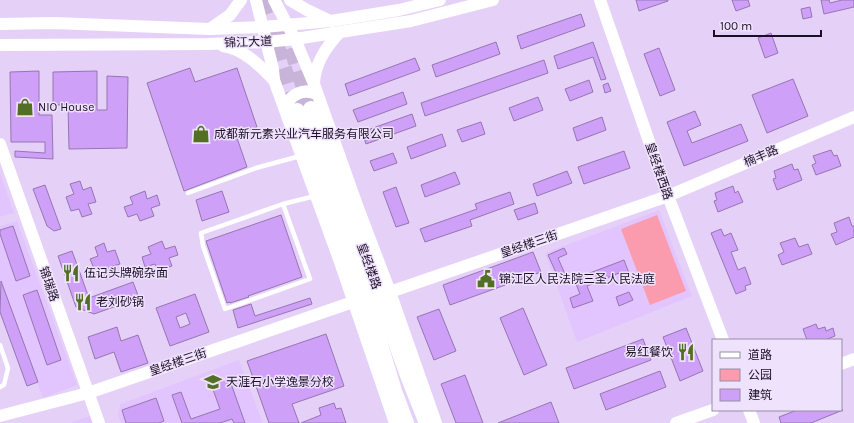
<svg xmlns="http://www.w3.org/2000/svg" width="854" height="423" font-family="Karla,'Noto Sans SC',sans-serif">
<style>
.built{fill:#e2c5fe}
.green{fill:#fa9cae}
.building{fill:#cea0f8;stroke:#9576b1;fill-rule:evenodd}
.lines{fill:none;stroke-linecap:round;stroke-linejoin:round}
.highway-tunnel{stroke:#c7b4d8;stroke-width:16;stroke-dasharray:16 8;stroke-linecap:butt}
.lane{stroke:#fff;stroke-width:4.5}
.secondary{stroke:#fff;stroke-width:12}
.highway{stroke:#fff;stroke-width:16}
.labels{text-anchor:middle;stroke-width:3;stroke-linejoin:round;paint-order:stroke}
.street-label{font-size:12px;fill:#1b0f25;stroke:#efe2fc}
.poi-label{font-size:12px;fill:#1b0f25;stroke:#efe2fc;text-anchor:start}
</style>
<rect width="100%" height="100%" fill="#e5d1f8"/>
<g class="built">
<polygon points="0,173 14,213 0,217"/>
<polygon points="659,210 692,296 577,342 545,253"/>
<polygon points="17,221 77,385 43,398 0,287 0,226"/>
<polygon points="239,360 263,423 121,423 118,415 120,404"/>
<polygon points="90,416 93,423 70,423"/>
</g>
<polygon class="green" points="657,215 686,291 650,305 621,229"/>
<g class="building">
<polygon points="636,0 668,0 668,1 639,11"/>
<polygon points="732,0 748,0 750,6 736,11"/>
<polygon points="821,0 829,0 830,3 842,0 854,0 854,7 824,14"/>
<polygon points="810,7 812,17 803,19 801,9"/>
<polygon points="581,14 585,26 521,49 517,36"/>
<polygon points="771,33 778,53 765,58 758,38"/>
<polygon points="496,42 500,54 436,77 432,65"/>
<polygon points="593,42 606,79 601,80 593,57 558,69 554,56"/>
<polygon points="659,48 675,90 660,96 644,54"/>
<polygon points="415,58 420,70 349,96 345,84"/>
<polygon points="544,60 548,73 425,116 421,103"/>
<polygon points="190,68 195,82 237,68 257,127 236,135 247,167 184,191 147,83"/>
<polygon points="39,71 39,115 52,115 53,159 15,157 15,151 45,153 45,142 11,142 10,72"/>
<polygon points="97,71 97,110 107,110 107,76 128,77 127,148 69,149 68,105 53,105 53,72"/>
<polygon points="793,79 808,116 767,133 752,95"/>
<polygon points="589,80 593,92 570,101 565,89"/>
<polygon points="608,83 611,91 605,93 603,85"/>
<polygon points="403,92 407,104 358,122 353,110"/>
<polygon points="538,97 543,110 514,121 509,108"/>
<polygon points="695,111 701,125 687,131 692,143 741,124 748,141 684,166 667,122"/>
<polygon points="412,114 416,126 366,144 362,132"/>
<polygon points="602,117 606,130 577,141 573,128"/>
<polygon points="481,122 485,134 462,142 457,130"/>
<polygon points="442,134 446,146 411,159 407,147"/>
<polygon points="831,150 834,156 837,155 841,166 816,175 812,165 816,163 813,156"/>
<polygon points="624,151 630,168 584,184 578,167"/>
<polygon points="393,153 397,163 374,171 370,161"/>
<polygon points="792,164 794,170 798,169 802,180 777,190 773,179 776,178 774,171"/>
<polygon points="567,171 572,183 537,196 533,184"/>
<polygon points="455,172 460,184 425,197 421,185"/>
<polygon points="80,181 83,190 91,187 96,202 88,204 92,214 82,217 79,209 71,211 66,197 74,194 70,184"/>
<polygon points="45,185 61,229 54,231 47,226 33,189"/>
<polygon points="733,186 735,193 738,191 743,202 718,212 714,201 717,200 715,193"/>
<polygon points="396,187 409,223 396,227 383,192"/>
<polygon points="145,191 147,199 157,195 160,205 151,208 154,216 140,221 137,214 128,217 124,207 133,204 130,197"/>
<polygon points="222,191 229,212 202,221 196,200"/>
<polygon points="510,192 514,204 470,220 472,226 425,242 420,229 477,209 475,204"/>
<polygon points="535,203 538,213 518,220 514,210"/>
<polygon points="281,215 302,277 248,296 249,297 230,303 230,302 227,303 206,241"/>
<polygon points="849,217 852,226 854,226 854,237 836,245 831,234 837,232 834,223"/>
<polygon points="13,226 30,276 16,281 0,234 0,230"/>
<polygon points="721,229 724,236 731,233 738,250 731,252 738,270 745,267 751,284 745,286 746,290 736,294 711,233"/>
<polygon points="795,238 799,247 808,244 812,254 782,265 778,255 784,252 780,243"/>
<polygon points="162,241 165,249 175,246 178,255 169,258 172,266 158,271 155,264 145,267 142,257 151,254 148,247"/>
<polygon points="104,243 107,252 115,250 120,264 113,266 116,276 106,279 103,271 96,273 90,259 98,256 95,247"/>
<polygon points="564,248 567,254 558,258 565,274 558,277 548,255"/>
<polygon points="72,251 89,298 133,282 139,298 94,314 76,307 58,256"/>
<polygon points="533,252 541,272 450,305 443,285"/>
<polygon points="624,260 632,281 623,284 619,273 587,286 593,301 573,308 570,298 580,294 574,279"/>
<polygon points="1,281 38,382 27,386 0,312"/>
<polygon points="37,290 61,360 47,365 23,295"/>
<polygon points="629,292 633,300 619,306 616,297"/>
<path d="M 195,294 L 209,332 L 170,346 L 156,308 ZM 186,313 L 190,324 L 180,328 L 176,317 Z"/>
<polygon points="310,298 312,304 238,328 233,310 251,304 255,316"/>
<polygon points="523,308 547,365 524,375 500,318"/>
<polygon points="439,309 456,351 434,360 417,317"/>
<polygon points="816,324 818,329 825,327 826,331 833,328 835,336 825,340 807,340 803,329"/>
<polygon points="117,327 121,341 138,335 148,363 121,372 114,352 95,359 88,337"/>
<polygon points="686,328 703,371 680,381 663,337"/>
<polygon points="326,334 344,386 292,404 299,423 269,423 247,361"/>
<polygon points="643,339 651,360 574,389 566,368"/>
<polygon points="660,371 666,387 606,410 600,394"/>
<polygon points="465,375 483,423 456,423 441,384"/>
<polygon points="229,378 245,423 234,423 232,419 220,423 182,423 172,395 181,392 191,419 220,409 211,384"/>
<polygon points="156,398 164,421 159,423 126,423 122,410"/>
<polygon points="551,402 559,423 498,423"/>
<polygon points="334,403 336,409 341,408 346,423 301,423 321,415 319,408"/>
<polygon points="797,410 843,410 811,423 781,423 779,417"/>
</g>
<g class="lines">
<g class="highway-tunnel">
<polyline points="260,0 279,53 297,110"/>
<polyline points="284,25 311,109"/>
</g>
<g class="lane">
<polyline points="188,193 256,168 300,156"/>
<polyline points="283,204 310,279 225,309 203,246 201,233 283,204 315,196"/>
<polyline points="0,345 8,368 4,385 0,387"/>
</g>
<g class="secondary">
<polyline points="256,0 273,69 274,80 340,262 395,423"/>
<polyline points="274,0 295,39 314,84 358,208 390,292 436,423"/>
<polyline points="290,0 307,10 330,21"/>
<polyline points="600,0 668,196 723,340"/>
<polyline points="0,24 54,23 210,29 263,27 331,21 399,10 440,0"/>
<polyline points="210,29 230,15 241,0"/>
<polyline points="0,45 208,44 266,42 295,39 411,21 493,0"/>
<path d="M 223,46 C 244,49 260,66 274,80"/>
<path d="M 314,83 C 315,63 326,47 339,33"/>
<path d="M 285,107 C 291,94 303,88 317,94"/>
<polyline points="0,144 99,423"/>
<polyline points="390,292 668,196 854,117"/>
<polyline points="841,364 854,359"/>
<polyline points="749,410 754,423"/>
<polyline points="0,416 88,393 353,302"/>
<polyline points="676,423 713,410"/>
</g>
<g class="highway">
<polyline points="311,109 409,378 427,423"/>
<polyline points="297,111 365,295 394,391 406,423"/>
</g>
</g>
<defs>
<g id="shop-bare" transform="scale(1.38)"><path d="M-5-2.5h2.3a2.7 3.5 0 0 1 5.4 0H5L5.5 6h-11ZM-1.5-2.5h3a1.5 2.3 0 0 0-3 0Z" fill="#526f24" stroke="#efe2fc" stroke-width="2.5" paint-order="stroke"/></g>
<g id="restaurant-bare" transform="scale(1.38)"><path d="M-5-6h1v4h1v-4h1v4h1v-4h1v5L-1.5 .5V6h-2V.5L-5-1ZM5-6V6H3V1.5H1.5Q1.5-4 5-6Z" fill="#526f24" stroke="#efe2fc" stroke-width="2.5" paint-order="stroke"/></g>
<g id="civic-bare" transform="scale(1.38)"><path d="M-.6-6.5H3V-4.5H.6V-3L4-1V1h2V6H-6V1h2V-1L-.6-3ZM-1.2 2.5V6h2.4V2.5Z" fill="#526f24" stroke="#efe2fc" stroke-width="2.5" paint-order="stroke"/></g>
<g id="school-bare" transform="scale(1.38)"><path d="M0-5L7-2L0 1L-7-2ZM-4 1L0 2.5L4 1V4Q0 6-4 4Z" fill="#526f24" stroke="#efe2fc" stroke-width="2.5" paint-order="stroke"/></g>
</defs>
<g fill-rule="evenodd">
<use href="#shop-bare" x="25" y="107"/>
<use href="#shop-bare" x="201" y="134"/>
<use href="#restaurant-bare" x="71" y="273"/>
<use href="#civic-bare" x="486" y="279"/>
<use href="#restaurant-bare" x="83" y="302"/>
<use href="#restaurant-bare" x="686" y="352"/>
<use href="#school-bare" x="213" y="382"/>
</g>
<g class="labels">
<g class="street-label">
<text transform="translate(248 42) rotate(-2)" y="4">锦江大道</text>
<text transform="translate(761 156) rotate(-23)" y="4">楠丰路</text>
<text transform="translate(659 171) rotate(71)" y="4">皇经楼西路</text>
<text transform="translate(529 244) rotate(-19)" y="4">皇经楼三街</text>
<text transform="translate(369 266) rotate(70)" y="4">皇经楼路</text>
<text transform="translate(49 284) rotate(71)" y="4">锦瑞路</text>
<text transform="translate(178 362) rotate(-19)" y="4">皇经楼三街</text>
</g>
<g class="poi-label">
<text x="38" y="111">NIO House</text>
<text x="214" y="138">成都新元素兴业汽车服务有限公司</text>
<text x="84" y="277">伍记头牌碗杂面</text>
<text x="499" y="283">锦江区人民法院三圣人民法庭</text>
<text x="96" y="306">老刘砂锅</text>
<text x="673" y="356" text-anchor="end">易红餐饮</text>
<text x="226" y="386">天涯石小学逸景分校</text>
</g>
</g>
<rect x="712" y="339" width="130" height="72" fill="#efe2fc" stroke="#9a8ea6"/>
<rect x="720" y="352" width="20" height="6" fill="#ffffff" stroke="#9a8ea6"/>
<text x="748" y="359" font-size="12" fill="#1b0f25">道路</text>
<rect x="720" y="369" width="20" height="12" fill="#fa9cae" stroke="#9a8ea6"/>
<text x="748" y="379" font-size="12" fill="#1b0f25">公园</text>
<rect x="720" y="389" width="20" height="12" fill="#cea0f8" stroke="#9a8ea6"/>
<text x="748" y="399" font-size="12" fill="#1b0f25">建筑</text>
<path d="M714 30v6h107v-6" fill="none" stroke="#1b0f25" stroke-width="2"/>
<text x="720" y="30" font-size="12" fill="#1b0f25" stroke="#efe2fc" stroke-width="3" paint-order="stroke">100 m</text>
</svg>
